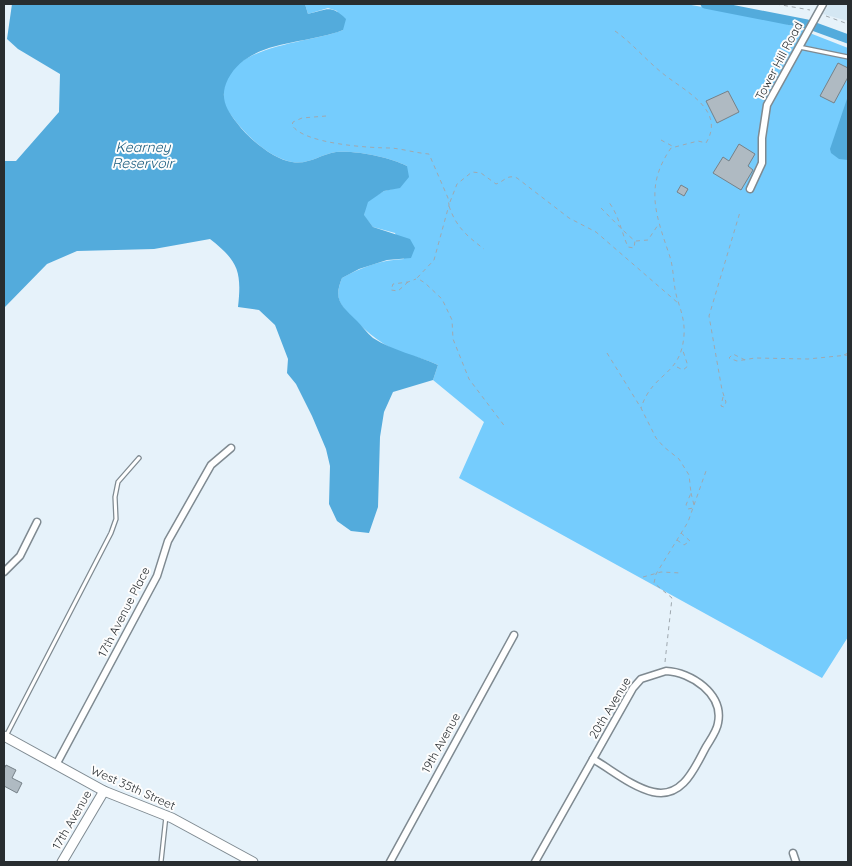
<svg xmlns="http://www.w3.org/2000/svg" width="852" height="866" font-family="Quicksand,sans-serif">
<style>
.built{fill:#d4e7f3}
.green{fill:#75ccfd}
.water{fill:#53abdc}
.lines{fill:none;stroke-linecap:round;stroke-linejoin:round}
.canal{stroke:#53abdc;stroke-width:9}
.building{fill:#afbac2;stroke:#768188}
.lane-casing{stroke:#7f8a91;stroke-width:5.5}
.street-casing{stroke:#7f8a91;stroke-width:9}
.secondary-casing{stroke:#7f8a91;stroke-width:11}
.path{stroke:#9fa8af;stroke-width:1;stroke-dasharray:4 4;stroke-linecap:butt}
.lane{stroke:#fff;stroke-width:3}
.street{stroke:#fff;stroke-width:6}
.secondary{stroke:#fff;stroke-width:9}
.labels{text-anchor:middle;stroke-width:4;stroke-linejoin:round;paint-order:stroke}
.street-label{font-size:12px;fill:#282d30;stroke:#fdfdfd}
.water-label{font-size:14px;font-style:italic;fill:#1b5d7f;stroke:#fdfdfd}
</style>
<rect width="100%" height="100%" fill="#e6f2fa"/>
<polygon class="built" points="829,4 848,4 848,21 823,14"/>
<path class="green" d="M 305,4 L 686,4 L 779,21 L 848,48 L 848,637 L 822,678 L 459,478 L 484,422 L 433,380 L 438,365 C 427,360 417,357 405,354 C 384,347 368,333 353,318 C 339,304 334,298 342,278 C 362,267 381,260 404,259 L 395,233 L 373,227 L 364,216 L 365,202 L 384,191 L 400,187 L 407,166 C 390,157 355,150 336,152 C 321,154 309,165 292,162 C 266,157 242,131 228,111 C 223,106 224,100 224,93 C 222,45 312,43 343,30 L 337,11 L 328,8 L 308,14 Z"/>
<g class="water">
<path d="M 12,4 L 305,4 L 308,14 C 327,10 330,4 346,19 L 343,30 C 306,45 249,39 228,79 C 219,97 226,109 237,123 C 248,138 273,159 292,162 C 309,165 321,154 336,152 C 355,150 390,157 407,166 L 409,177 L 400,188 L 384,191 L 368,202 L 364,215 L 373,227 L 410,239 L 415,248 L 411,258 L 387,260 L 359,269 L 342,278 C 333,300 341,305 357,321 C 362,326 367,333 373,338 C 393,351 417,355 438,365 L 433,380 L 393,392 L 384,412 L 380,437 L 378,507 L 369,533 L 351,531 L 337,521 L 329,504 L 330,466 L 326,449 L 312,416 L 296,384 L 287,373 L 288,359 L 275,325 L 259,310 L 238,307 C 242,271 238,261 210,239 L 154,249 L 77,251 L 47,264 L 4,308 L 4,161 L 16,161 L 59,112 L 60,74 L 18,49 L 7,39 Z"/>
<polygon points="848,96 848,160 839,159 831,153 830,149"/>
</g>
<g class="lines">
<polyline class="canal" points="705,4 807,24 848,39"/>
</g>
<g class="building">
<polygon points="838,63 848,68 848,77 834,103 820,96"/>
<polygon points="728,91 739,112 717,123 706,101"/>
<polygon points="739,144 755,154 748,166 753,170 741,190 713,173 723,157 729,161"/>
<polygon points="681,185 688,189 684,196 677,192"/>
<polygon points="6,765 16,770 12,778 22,783 17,793 4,786 4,769"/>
</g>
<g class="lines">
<g class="lane-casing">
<g id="lane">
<polyline points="799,47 848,57"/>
<polyline points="6,736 111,533 116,519 115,497 118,482 139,458"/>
<polyline points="161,862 166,816"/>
</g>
</g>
<g class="street-casing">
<g id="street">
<polyline points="750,189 762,163 762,138 767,105 823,4"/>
<polyline points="4,572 20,556 37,522"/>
<path d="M 666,671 C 691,672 724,694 718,723 C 717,731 710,740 706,747 C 695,767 683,799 653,792 C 632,787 612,770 593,759 L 633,688 L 641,679 Z"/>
<polyline points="56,765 157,576 168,541 211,465 231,448"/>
<polyline points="793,853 796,862"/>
<polyline points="390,862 514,635"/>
<polyline points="535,862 593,759"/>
</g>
</g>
<g class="secondary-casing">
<g id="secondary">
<polyline points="4,736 104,791 172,818 253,862"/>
<polyline points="62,862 104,791"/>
</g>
</g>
<g class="path">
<polyline points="776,4 810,10"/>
<polyline points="826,16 848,24"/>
<path d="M 615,31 C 632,43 645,59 661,72 C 682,90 727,109 706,143 L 698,141 L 671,148 C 644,187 656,215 670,257 C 674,270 673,284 677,298 C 681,311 685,321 684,335 C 681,377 653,371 641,408"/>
<path d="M 326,116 L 302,118 L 293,122 L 292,125 C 303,144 370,148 391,148 C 403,149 416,153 429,154 L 448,198 L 449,205 L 434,260 L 417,278 L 425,283 L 442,299 L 452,320 L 453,339 L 469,379 L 506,428"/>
<polyline points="661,140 674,147"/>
<path d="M 450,202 L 457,184 L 472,172 L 481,173 L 496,184 C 505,181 507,174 517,178 L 569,218 L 596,232 L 678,303"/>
<path d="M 449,206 C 456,227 467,236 484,249"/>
<path d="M 601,208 C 612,219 623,231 635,241 L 634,248 L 628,247 C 621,231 619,215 608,201"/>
<polyline points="636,241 648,240 658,225"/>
<polyline points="408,282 398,291 391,290 393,284 408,282 416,279"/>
<polyline points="607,353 641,408 656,438 664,447 679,459 689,475 691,493 686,505 688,509 693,508"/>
<polyline points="844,355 848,353"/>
<polyline points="745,360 733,354 729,358 737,361 755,358 808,359 848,355"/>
<polyline points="677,367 683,370 688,366 683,351"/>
<polyline points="723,397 721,406 724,407 726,402 722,390 709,316 740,212"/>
<polyline points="691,493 694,505"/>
<polyline points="677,540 684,545 690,541 681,533"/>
<polyline points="643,577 661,572 681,573"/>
<polyline points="665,662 672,598 654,583 656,574 688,522 706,471"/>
</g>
<use href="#lane" class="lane"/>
<use href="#street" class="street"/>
<use href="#secondary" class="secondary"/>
</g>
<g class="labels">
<g class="street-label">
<text transform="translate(779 61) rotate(-62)" y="4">Tower Hill Road</text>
<text transform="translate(124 612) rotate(-63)" y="4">17th Avenue Place</text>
<text transform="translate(610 708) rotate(-59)" y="4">20th Avenue</text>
<text transform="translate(441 743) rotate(-61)" y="4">19th Avenue</text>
<text transform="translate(133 788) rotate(24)" y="4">West 35th Street</text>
<text transform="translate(72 820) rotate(-60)" y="4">17th Avenue</text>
</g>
<g class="water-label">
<text x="143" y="152">Kearney<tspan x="143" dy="16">Reservoir</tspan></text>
</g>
</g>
<rect width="852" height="866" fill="none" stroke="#282d30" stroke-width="10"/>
</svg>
